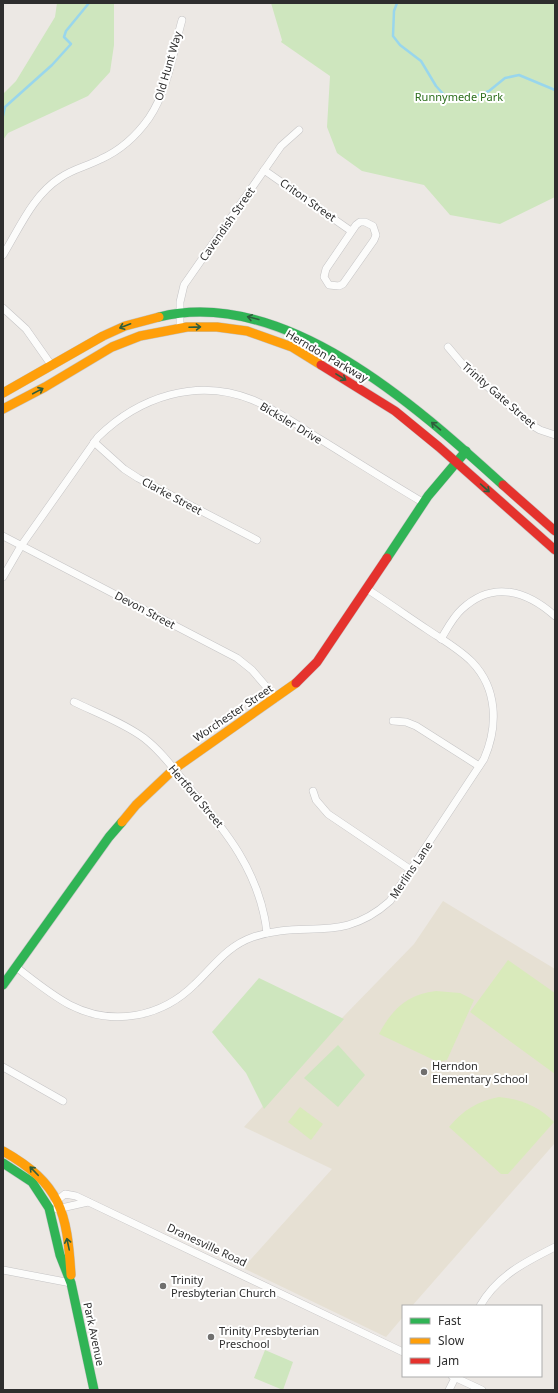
<svg xmlns="http://www.w3.org/2000/svg" width="558" height="1393" font-family="'Noto Sans',sans-serif">
<style>
.education{fill:#e6e0d3}
.green{fill:#cee6be}
.pitch{fill:#d9eabb}
.lines{fill:none;stroke-linecap:round;stroke-linejoin:round}
.stream{stroke:#99d6ec;stroke-width:2.5}
.street-casing{stroke:#c5c4c5;stroke-width:8}
.fast-casing{stroke:#c5c4c5;stroke-width:10}
.slow-casing{stroke:#c5c4c5;stroke-width:10}
.jam-casing{stroke:#c5c4c5;stroke-width:10}
.street{stroke:#fcfcfb;stroke-width:7}
.fast{stroke:#30b455;stroke-width:9}
.slow{stroke:#ff9f0a;stroke-width:9}
.jam{stroke:#e5322d;stroke-width:9}
.oneway{stroke:#2f5d3c}
.poi-dot{fill:#706f6e;stroke:#fff;stroke-width:1.5}
.labels{text-anchor:middle;stroke-width:4;stroke-linejoin:round;paint-order:stroke}
.street-label{font-size:11px;fill:#2e2e2e;stroke:#fff}
.park-label{font-size:11px;fill:#2c6e1b;stroke:#fff}
.poi-label{font-size:11px;fill:#2e2e2e;stroke:#fff;text-anchor:start}
</style>
<rect width="100%" height="100%" fill="#ece8e4"/>
<polygon class="education" points="443,901 555,969 555,1143 412,1306 403,1306 403,1317 386,1337 243,1268 332,1169 244,1127 343,1017 414,944"/>
<g class="green">
<polygon points="57,3 114,3 114,45 110,72 88,96 8,133 3,140 3,94 16,81 55,17"/>
<polygon points="271,3 555,3 555,197 500,224 450,215 424,185 362,171 337,153 327,127 330,76 281,42 282,40"/>
<polygon points="259,978 344,1019 264,1109 246,1073 212,1032"/>
<polygon points="338,1045 365,1075 338,1107 304,1078"/>
<polygon points="265,1350 293,1362 283,1390 254,1378"/>
</g>
<g class="pitch">
<polygon points="508,960 555,993 555,1074 470,1012"/>
<path d="M 436,991 L 460,993 L 474,1000 L 447,1060 L 438,1062 L 379,1034 C 392,1009 408,994 436,991 Z"/>
<path d="M 499,1097 C 520,1099 539,1106 554,1122 L 508,1174 L 501,1174 L 449,1127 C 463,1110 478,1101 499,1097 Z"/>
<polygon points="300,1107 323,1124 311,1140 288,1122"/>
</g>
<g class="lines">
<g class="stream">
<polyline points="397,3 394,11 393,36 400,45 421,61 436,86 445,96 464,101 489,91 505,78 519,75 555,90"/>
<polyline points="3,116 5,107 52,65 71,44 64,37 66,31 89,3"/>
</g>
<g class="street-casing">
<g id="street">
<polyline points="264,170 351,231"/>
<polygon points="360,222 365,222 373,226 376,235 374,240 343,284 339,286 329,285 324,277 326,269 356,225"/>
<path d="M 3,255 C 19,229 33,195 60,178 C 72,169 88,166 101,159 C 121,150 137,135 149,118 C 168,90 173,52 182,20"/>
<polyline points="3,308 26,329 52,366"/>
<polyline points="180,328 180,302 184,285 281,146 299,130"/>
<polyline points="448,347 464,366 530,424 540,430 555,435"/>
<polyline points="94,442 124,469 138,478 257,540"/>
<polyline points="3,536 237,658 252,670 276,698"/>
<path d="M 3,577 L 21,546 L 98,437 C 139,397 197,377 253,400 C 278,411 300,427 323,441 C 357,462 390,483 424,503"/>
<path d="M 441,639 C 447,629 453,617 462,609 C 493,580 527,591 555,616"/>
<path d="M 74,702 C 97,713 124,723 144,738 C 161,751 174,769 187,785 C 226,831 260,872 267,933"/>
<polyline points="393,721 406,722 416,726 479,766"/>
<polyline points="313,791 316,800 328,814 411,870"/>
<path d="M 16,967 C 33,980 51,995 70,1005 C 113,1027 162,1017 195,984 C 214,966 227,946 253,937 C 305,919 341,945 390,901 L 484,759 C 498,727 498,689 472,662 C 459,649 443,640 428,630 C 407,616 387,602 367,589"/>
<polyline points="3,1067 63,1101"/>
<polyline points="55,1202 65,1194 76,1196 403,1352"/>
<polyline points="57,1209 88,1202"/>
<polyline points="3,1270 71,1283"/>
<path d="M 480,1306 C 497,1276 525,1262 555,1247"/>
<polyline points="452,1376 482,1390"/>
<polyline points="449,1390 455,1378"/>
</g>
</g>
<g class="fast-casing">
<g id="fast">
<path d="M 159,317 C 284,286 417,407 503,485"/>
<polyline points="387,558 428,496 466,451"/>
<polyline points="3,985 109,837 122,822"/>
<polyline points="3,1163 32,1182 49,1208 60,1255 71,1283 94,1390"/>
</g>
</g>
<g class="slow-casing">
<g id="slow">
<polyline points="3,393 103,336 125,326 159,317"/>
<polyline points="3,409 45,387 112,347 140,336 187,327 217,327 247,331 292,347 321,365"/>
<polyline points="122,822 136,805 174,769 296,683"/>
<path d="M 3,1151 C 61,1184 67,1212 71,1275"/>
</g>
</g>
<g class="jam-casing">
<g id="jam">
<polyline points="321,365 395,411 439,447 555,550"/>
<polyline points="503,485 555,531"/>
<polyline points="296,683 317,662 387,558"/>
</g>
</g>
<use href="#street" class="street"/>
<use href="#fast" class="fast"/>
<use href="#slow" class="slow"/>
<use href="#jam" class="jam"/>
</g>
<defs><path id="oneway-shaft" d="M-6 0H5M1.5-3L5.5 0L1.5 3" fill="none" stroke-width="1.6" stroke-linecap="round" stroke-linejoin="round"/></defs>
<g class="oneway">
<use href="#oneway-shaft" transform="translate(253 318) rotate(-166)"/>
<use href="#oneway-shaft" transform="translate(125 326) rotate(159)"/>
<use href="#oneway-shaft" transform="translate(195 327) rotate(-2)"/>
<use href="#oneway-shaft" transform="translate(341 377) rotate(32)"/>
<use href="#oneway-shaft" transform="translate(38 391) rotate(-28)"/>
<use href="#oneway-shaft" transform="translate(436 426) rotate(-140)"/>
<use href="#oneway-shaft" transform="translate(485 488) rotate(42)"/>
<use href="#oneway-shaft" transform="translate(34 1171) rotate(-134)"/>
<use href="#oneway-shaft" transform="translate(68 1244) rotate(-102)"/>
</g>
<g class="poi-dot">
<circle cx="424" cy="1072" r="4"/>
<circle cx="163" cy="1286" r="4"/>
<circle cx="211" cy="1337" r="4"/>
</g>
<g class="labels">
<g class="street-label">
<text transform="translate(168 66) rotate(-74)" y="4">Old Hunt Way</text>
<text transform="translate(308 200) rotate(35)" y="4">Criton Street</text>
<text transform="translate(227 224) rotate(-55)" y="4">Cavendish Street</text>
<text transform="translate(327 356) rotate(30)" y="4">Herndon Parkway</text>
<text transform="translate(499 395) rotate(41)" y="4">Trinity Gate Street</text>
<text transform="translate(291 423) rotate(31)" y="4">Bicksler Drive</text>
<text transform="translate(172 496) rotate(28)" y="4">Clarke Street</text>
<text transform="translate(145 610) rotate(28)" y="4">Devon Street</text>
<text transform="translate(233 713) rotate(-34)" y="4">Worchester Street</text>
<text transform="translate(196 796) rotate(50)" y="4">Hertford Street</text>
<text transform="translate(411 870) rotate(-56)" y="4">Merlins Lane</text>
<text transform="translate(207 1245) rotate(25)" y="4">Dranesville Road</text>
<text transform="translate(94 1334) rotate(78)" y="4">Park Avenue</text>
</g>
<g class="park-label">
<text x="459" y="101">Runnymede Park</text>
</g>
<g class="poi-label">
<text x="432" y="1070">Herndon<tspan x="432" dy="13">Elementary School</tspan></text>
<text x="171" y="1284">Trinity<tspan x="171" dy="13">Presbyterian Church</tspan></text>
<text x="219" y="1335">Trinity Presbyterian<tspan x="219" dy="13">Preschool</tspan></text>
</g>
</g>
<rect width="558" height="1393" fill="none" stroke="#2e2e2e" stroke-width="8"/>
<rect x="402" y="1305" width="140" height="72" fill="#ffffff" stroke="#ababab"/>
<rect x="410" y="1318" width="20" height="6" fill="#30b455" stroke="#ababab"/>
<text x="438" y="1325" font-size="12" fill="#2e2e2e">Fast</text>
<rect x="410" y="1338" width="20" height="6" fill="#ff9f0a" stroke="#ababab"/>
<text x="438" y="1345" font-size="12" fill="#2e2e2e">Slow</text>
<rect x="410" y="1358" width="20" height="6" fill="#e5322d" stroke="#ababab"/>
<text x="438" y="1365" font-size="12" fill="#2e2e2e">Jam</text>
</svg>
